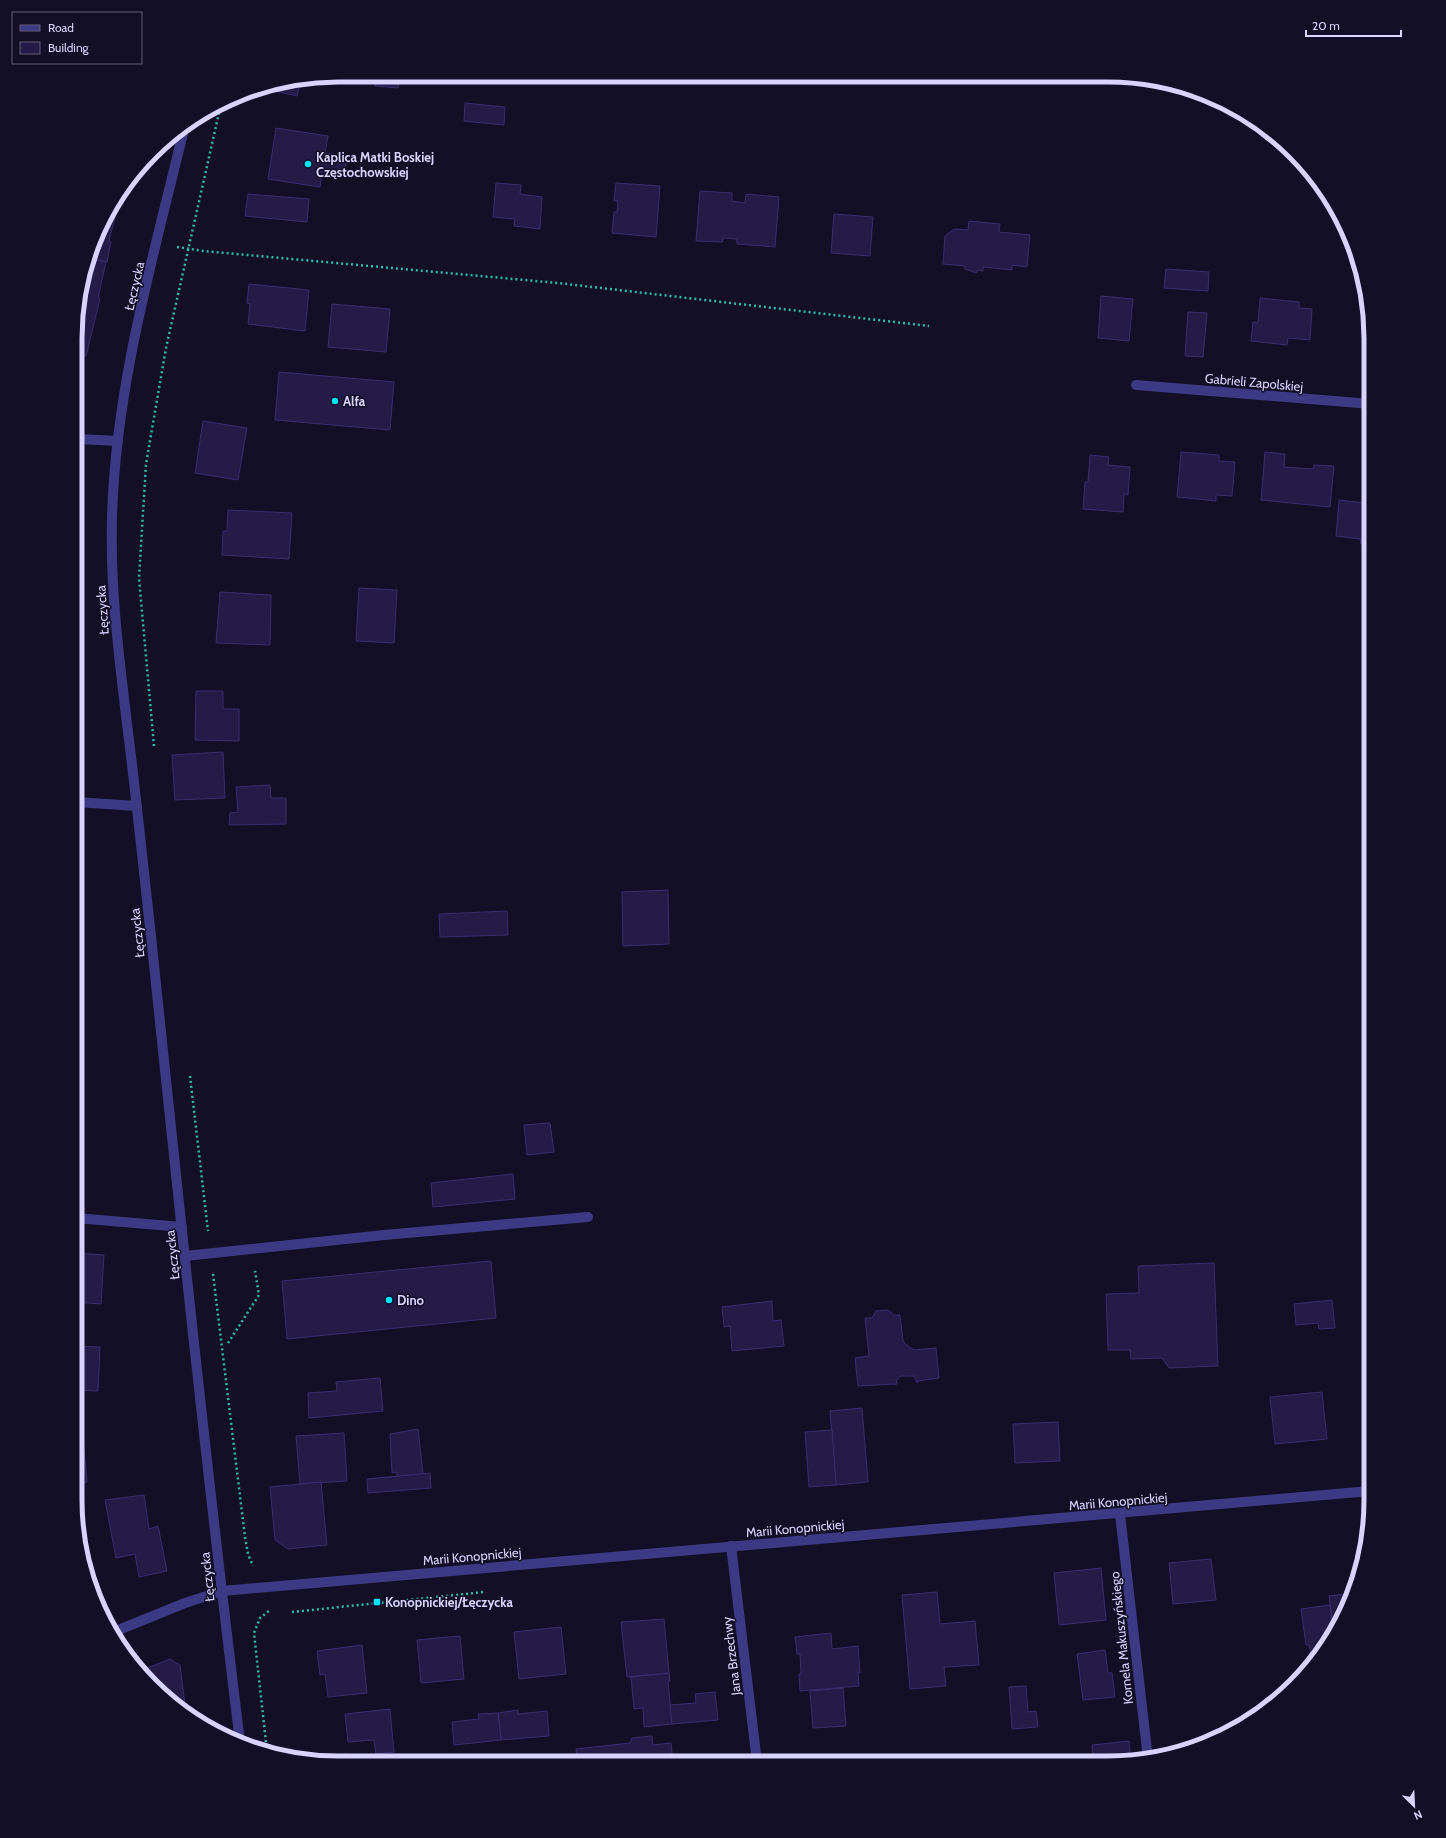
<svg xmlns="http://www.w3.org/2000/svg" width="1446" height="1838" font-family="Cabin,sans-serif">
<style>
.building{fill:#241b47;stroke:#3b2d73}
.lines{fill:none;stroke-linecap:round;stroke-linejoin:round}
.path{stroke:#2fb8b0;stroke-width:2.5;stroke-dasharray:2 3;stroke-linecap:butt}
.minor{stroke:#3d3a85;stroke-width:10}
.poi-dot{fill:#00e5ff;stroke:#130f26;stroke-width:1.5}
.labels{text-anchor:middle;stroke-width:3;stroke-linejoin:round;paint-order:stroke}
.poi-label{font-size:13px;font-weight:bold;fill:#d9d4ff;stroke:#130f26;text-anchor:start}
.street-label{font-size:13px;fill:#d9d4ff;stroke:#130f26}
.rim{fill:none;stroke:#d9d4ff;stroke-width:5}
</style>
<rect width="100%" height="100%" fill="#130f26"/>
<g class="building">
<polygon points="376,75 400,75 398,88 375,86"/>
<polygon points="301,81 297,96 270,90 271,86"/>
<polygon points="465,103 505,107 504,125 464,121"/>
<polygon points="276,128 328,136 325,153 347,156 344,175 322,171 320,187 268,179"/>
<polygon points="496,183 521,185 520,194 542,197 540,229 514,226 515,219 493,217"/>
<polygon points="616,183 660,186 656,237 612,233 614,212 617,212 618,201 614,201"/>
<polygon points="700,191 732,193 732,201 745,203 746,194 779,197 775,247 737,244 737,239 723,238 722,242 696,241"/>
<polygon points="248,194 309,199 307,222 245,216"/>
<polygon points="834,214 873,217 870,256 831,253"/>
<polygon points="107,215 115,217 109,241 111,242 107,262 88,258"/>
<polygon points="969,221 1000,224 999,232 1030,235 1027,267 1012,265 1012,270 983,267 983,271 978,270 976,273 965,269 965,266 943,264 945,236 954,229 968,230"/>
<polygon points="88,258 106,262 98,298 100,299 86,356 77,354 77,304"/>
<polygon points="1166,269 1209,272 1208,291 1164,288"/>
<polygon points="249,284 309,290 305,331 248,324 250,304 247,303"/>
<polygon points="1101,296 1133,299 1129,341 1098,338"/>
<polygon points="1260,298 1299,302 1299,308 1312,309 1310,340 1288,338 1287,345 1251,341 1253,322 1258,323"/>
<polygon points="332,304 390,309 386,352 328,347"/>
<polygon points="1188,312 1207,313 1203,357 1185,356"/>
<polygon points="279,372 394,382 390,430 275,420"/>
<polygon points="203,421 247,428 238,480 195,473"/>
<polygon points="1181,452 1219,455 1219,461 1235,462 1232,496 1216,495 1216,501 1177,497"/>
<polygon points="1265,452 1285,454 1284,467 1313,469 1314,465 1334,466 1330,507 1261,500"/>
<polygon points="1090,455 1109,457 1108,465 1130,467 1128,495 1124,494 1123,512 1083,509 1085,482 1088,482"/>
<polygon points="1367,467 1371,468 1371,545 1361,544 1360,539 1336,536 1339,500 1365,503"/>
<polygon points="228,510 292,513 289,559 222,555 223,531 227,531"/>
<polygon points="359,588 397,590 394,643 356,641"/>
<polygon points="220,592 271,595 270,645 216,643"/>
<polygon points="196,691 223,691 223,709 239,709 239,741 195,740"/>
<polygon points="223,752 225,798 175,800 172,755"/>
<polygon points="270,785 271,798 286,798 286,824 229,825 230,813 238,812 236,787"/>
<polygon points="668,890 669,944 623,946 622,892"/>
<polygon points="507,911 508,935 440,937 439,914"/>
<polygon points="550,1123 554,1152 527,1155 524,1125"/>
<polygon points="513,1174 515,1199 433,1207 431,1183"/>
<polygon points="75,1253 104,1255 101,1304 75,1302"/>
<polygon points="491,1261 496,1318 287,1339 282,1281"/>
<polygon points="1214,1263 1218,1366 1169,1368 1162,1358 1131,1359 1130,1350 1108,1350 1106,1294 1139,1293 1138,1266"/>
<polygon points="1332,1300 1335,1328 1319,1329 1318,1323 1296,1325 1294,1304"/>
<polygon points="772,1301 773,1321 781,1320 784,1346 732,1351 730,1326 724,1327 722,1307"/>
<polygon points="888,1310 894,1315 900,1315 903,1340 905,1344 914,1350 936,1348 939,1378 918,1381 917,1383 914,1376 901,1376 897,1379 896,1385 895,1384 858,1386 855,1358 869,1356 865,1318 872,1318 876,1311"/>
<polygon points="75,1346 100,1347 98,1391 75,1390"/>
<polygon points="380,1378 383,1411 309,1418 308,1393 337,1391 336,1382"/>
<polygon points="1322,1392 1327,1439 1275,1444 1270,1397"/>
<polygon points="862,1408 868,1482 836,1485 830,1411"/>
<polygon points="1058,1422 1060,1461 1015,1463 1013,1424"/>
<polygon points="75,1427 82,1427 87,1482 75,1483"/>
<polygon points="418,1429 423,1474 397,1477 397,1472 392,1473 390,1434"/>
<polygon points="832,1430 836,1485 809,1487 805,1432"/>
<polygon points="344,1433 347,1481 300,1484 296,1436"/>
<polygon points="430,1473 431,1488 368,1493 367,1479"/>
<polygon points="321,1482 327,1545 288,1549 275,1540 270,1487"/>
<polygon points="144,1495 149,1529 158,1526 167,1571 139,1577 135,1554 116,1558 105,1500"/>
<polygon points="1211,1559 1216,1600 1173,1604 1169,1563"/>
<polygon points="1101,1568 1106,1620 1059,1625 1054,1573"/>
<polygon points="937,1592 940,1624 975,1621 979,1665 944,1667 946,1686 910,1689 902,1595"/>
<polygon points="1353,1593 1336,1631 1334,1633 1329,1596"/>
<polygon points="1330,1605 1334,1633 1320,1652 1311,1653 1309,1645 1306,1645 1301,1609"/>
<polygon points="664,1619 669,1673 627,1677 621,1622"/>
<polygon points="561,1627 566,1674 519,1679 514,1632"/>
<polygon points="831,1633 832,1649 858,1646 860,1673 858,1672 859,1686 800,1691 799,1674 801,1674 800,1654 797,1654 795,1637"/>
<polygon points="460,1636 464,1679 421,1683 417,1640"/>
<polygon points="362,1645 367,1693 328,1697 325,1674 320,1675 317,1651"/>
<polygon points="1105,1650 1108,1673 1112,1673 1115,1697 1083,1700 1077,1654"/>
<polygon points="170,1659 180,1665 186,1713 152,1686 140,1671"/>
<polygon points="669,1673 670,1681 668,1681 672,1724 644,1727 643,1708 634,1709 631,1677"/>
<polygon points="1026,1686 1028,1712 1036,1711 1038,1727 1012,1729 1009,1687"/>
<polygon points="843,1688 846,1726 813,1728 810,1691"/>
<polygon points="715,1692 718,1720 672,1724 670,1705 696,1703 695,1694"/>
<polygon points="390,1709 394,1752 376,1754 374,1740 348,1742 345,1714"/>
<polygon points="518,1710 518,1714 547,1711 549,1736 501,1740 498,1713"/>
<polygon points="498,1713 501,1740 454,1745 452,1722 479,1719 478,1714"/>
<polygon points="652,1736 653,1745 671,1743 673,1762 577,1762 576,1749 630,1743 632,1738"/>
<polygon points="1129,1741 1131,1761 1093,1762 1092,1745"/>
<polygon points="347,1754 347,1762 321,1762 301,1759"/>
</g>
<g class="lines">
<g class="path">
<polyline points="177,247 203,251 558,283 929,326"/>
<polyline points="154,746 139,578 146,464 166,348 221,104"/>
<polyline points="190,1076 208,1231"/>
<polyline points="213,1274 245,1537 248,1554 253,1566"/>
<polyline points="228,1343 259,1295 255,1271"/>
<polyline points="292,1612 484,1592"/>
<polyline points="267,1752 254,1633 260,1618 270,1610"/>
</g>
<g class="minor">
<path d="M 185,125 C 154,254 115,387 112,519 C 110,588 119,656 127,724 C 136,794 143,865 151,936 C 179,1205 207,1474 240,1742"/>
<polyline points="1136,385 1371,404"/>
<polyline points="77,439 118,441"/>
<polyline points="76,802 137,806"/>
<polyline points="76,1218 182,1227"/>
<polyline points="185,1256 384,1235 588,1217"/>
<polyline points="1120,1514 1148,1759"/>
<polyline points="731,1546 757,1762"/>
<polyline points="111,1633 185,1603 222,1591 1370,1491"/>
</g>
</g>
<g class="poi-dot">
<circle cx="308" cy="164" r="4"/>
<circle cx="335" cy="401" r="4"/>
<circle cx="389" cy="1300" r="4"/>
<rect x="373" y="1598" width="8" height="8" rx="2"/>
</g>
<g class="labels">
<g class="poi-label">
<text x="316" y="162">Kaplica Matki Boskiej<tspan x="316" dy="15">Częstochowskiej</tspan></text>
<text x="343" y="406">Alfa</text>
<text x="397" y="1305">Dino</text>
<text x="385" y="1607">Konopnickiej/Łęczycka</text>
</g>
<g class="street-label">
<text transform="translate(134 286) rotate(-77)" y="5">Łęczycka</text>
<text transform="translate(1254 382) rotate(5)" y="5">Gabrieli Zapolskiej</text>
<text transform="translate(102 610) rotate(-94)" y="5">Łęczycka</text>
<text transform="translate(137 933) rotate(-96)" y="5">Łęczycka</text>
<text transform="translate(172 1255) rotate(-96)" y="5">Łęczycka</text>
<text transform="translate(1118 1501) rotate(-5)" y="5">Marii Konopnickiej</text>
<text transform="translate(795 1528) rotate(-5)" y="5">Marii Konopnickiej</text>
<text transform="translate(472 1556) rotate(-5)" y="5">Marii Konopnickiej</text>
<text transform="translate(207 1577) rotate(-96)" y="5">Łęczycka</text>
<text transform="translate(1121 1638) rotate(-96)" y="5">Kornela Makuszyńskiego</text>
<text transform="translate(731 1656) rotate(-97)" y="5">Jana Brzechwy</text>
</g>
</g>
<path d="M0 0H1446V1838H0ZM338 82H1108A256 256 0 0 1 1364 338V1500A256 256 0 0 1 1108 1756H338A256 256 0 0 1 82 1500V338A256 256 0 0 1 338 82Z" fill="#130f26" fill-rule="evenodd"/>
<path class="rim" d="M338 82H1108A256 256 0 0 1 1364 338V1500A256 256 0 0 1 1108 1756H338A256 256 0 0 1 82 1500V338A256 256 0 0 1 338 82Z"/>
<rect x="12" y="12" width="130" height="52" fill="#130f26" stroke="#625e7d"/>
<rect x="20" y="25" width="20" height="6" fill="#3d3a85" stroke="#625e7d"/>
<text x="48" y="32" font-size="12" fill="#d9d4ff">Road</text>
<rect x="20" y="42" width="20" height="12" fill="#241b47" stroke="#625e7d"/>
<text x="48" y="52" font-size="12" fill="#d9d4ff">Building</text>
<g transform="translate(1414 1806) rotate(156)" stroke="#130f26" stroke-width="3" paint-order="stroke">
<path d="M0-3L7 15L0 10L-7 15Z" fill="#d9d4ff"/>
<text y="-6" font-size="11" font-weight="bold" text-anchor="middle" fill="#d9d4ff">N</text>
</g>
<path d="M1306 30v6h95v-6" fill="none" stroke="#d9d4ff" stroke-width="2"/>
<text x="1312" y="30" font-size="12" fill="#d9d4ff" stroke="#130f26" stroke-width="3" paint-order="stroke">20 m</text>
</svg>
